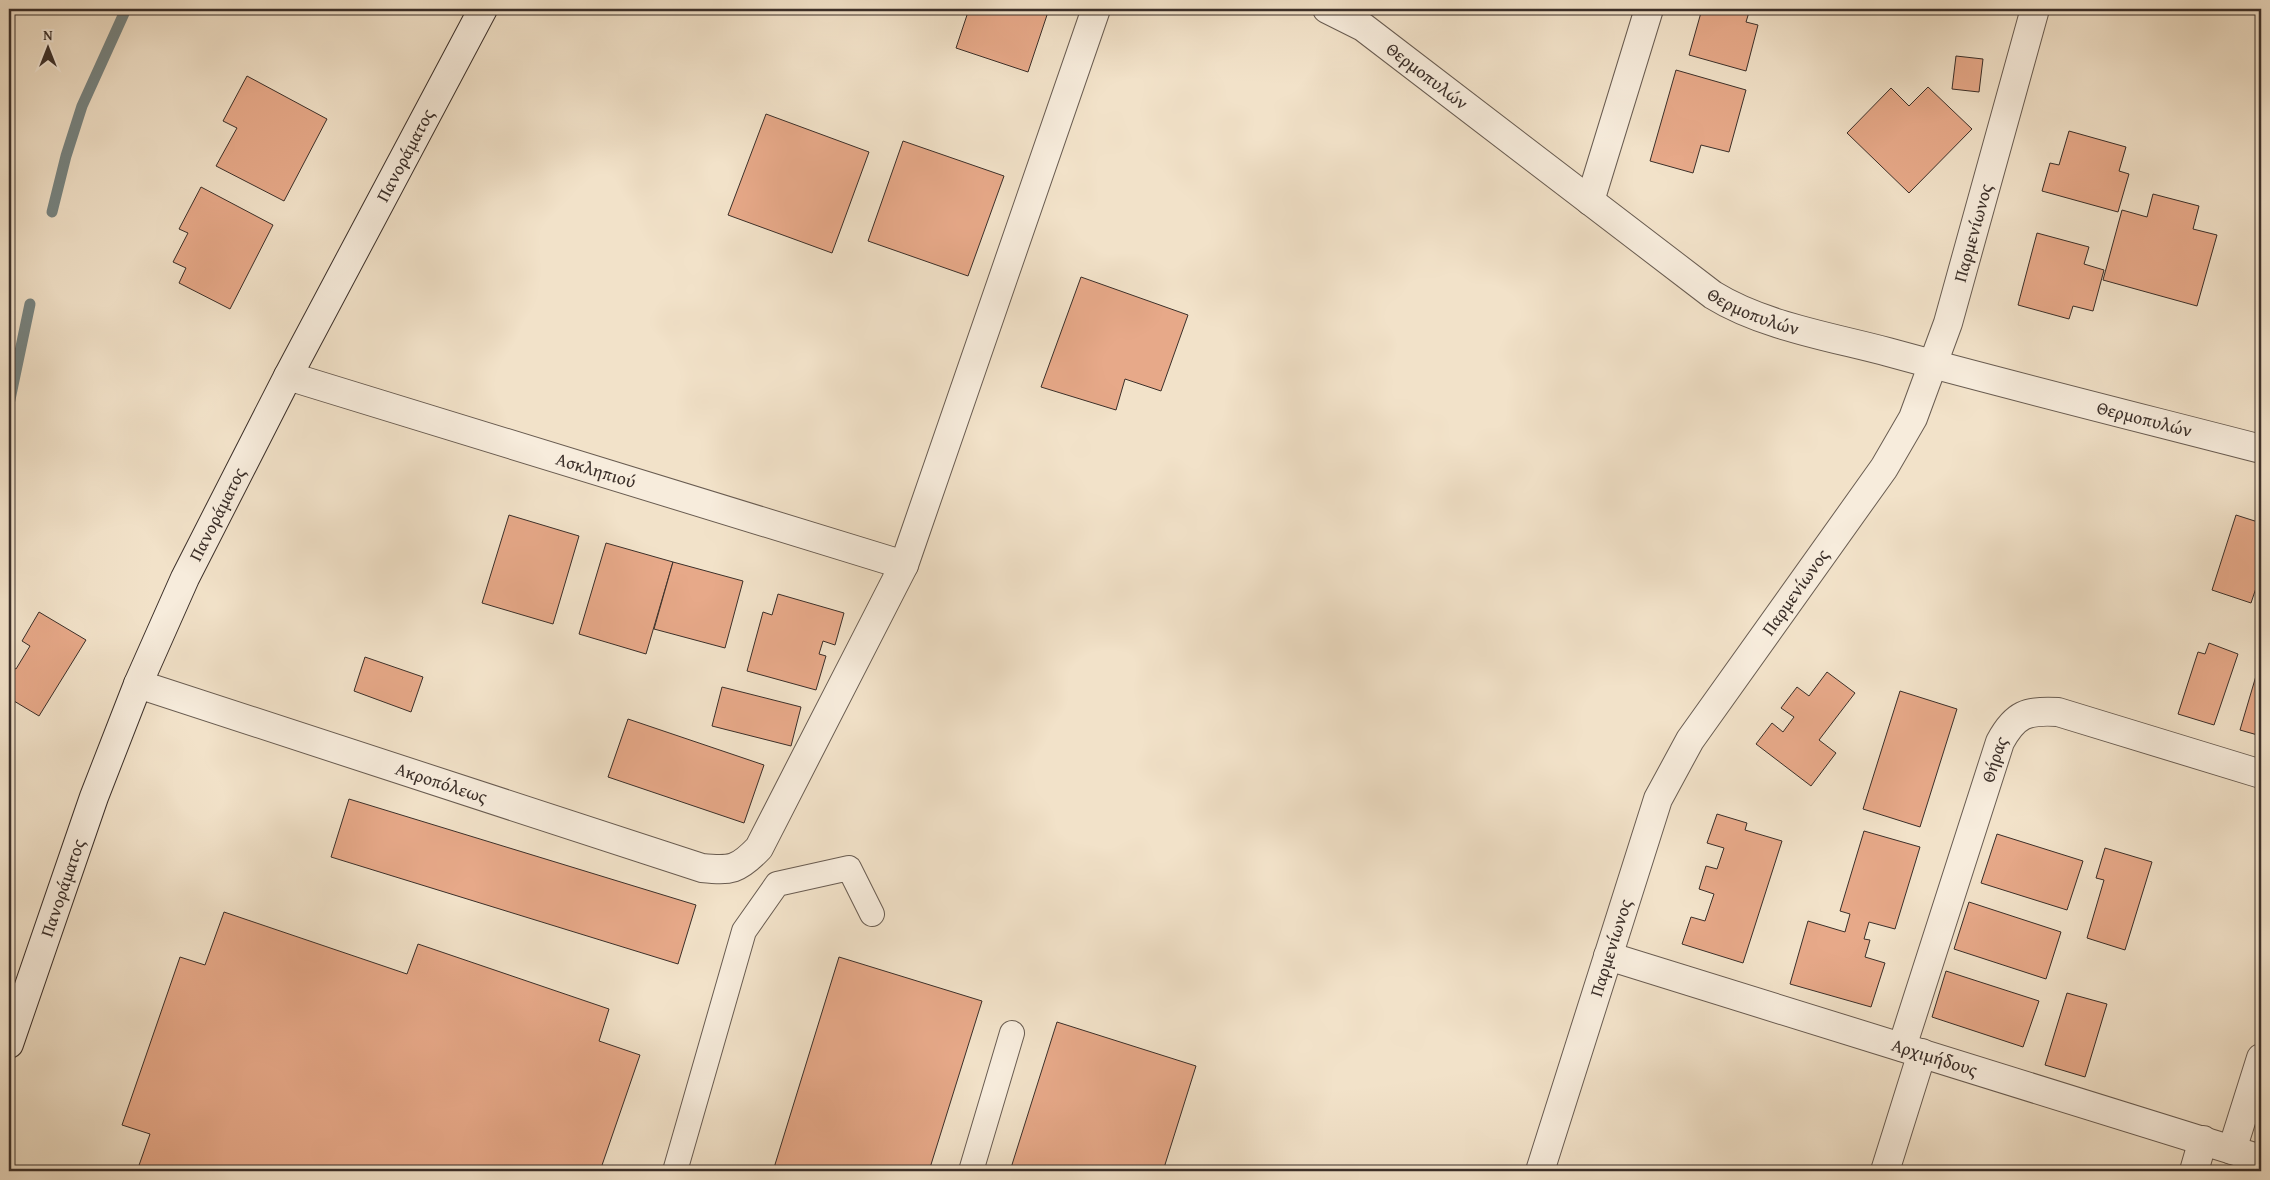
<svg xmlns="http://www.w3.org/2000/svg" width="2270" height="1180" font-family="'Gentium Book Plus',serif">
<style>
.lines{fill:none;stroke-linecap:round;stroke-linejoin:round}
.stream{stroke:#768482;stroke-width:11}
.building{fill:#e7a989;stroke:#3b2f29}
.lane-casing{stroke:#695c51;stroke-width:26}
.street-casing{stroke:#695c51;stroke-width:30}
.secondary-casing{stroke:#3b2f29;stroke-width:30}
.lane{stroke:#f7ecdc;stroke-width:24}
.street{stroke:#f7ecdc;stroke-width:28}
.secondary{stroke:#f7ecdc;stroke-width:28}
.labels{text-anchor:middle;stroke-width:4.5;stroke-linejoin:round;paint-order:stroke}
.street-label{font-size:18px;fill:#3b2f29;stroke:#f7ecdc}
</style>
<rect width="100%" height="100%" fill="#f2e2c9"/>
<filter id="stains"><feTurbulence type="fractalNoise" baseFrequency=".004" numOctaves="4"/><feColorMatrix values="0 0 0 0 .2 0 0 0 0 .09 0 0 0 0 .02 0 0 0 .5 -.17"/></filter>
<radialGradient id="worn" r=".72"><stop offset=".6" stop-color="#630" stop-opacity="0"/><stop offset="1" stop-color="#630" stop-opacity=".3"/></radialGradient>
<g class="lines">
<g class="stream">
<polyline points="52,212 66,156 82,106 126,9"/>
<polyline points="9,404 30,304"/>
</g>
</g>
<g class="building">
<polygon points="969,9 1049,9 1028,72 956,48"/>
<polygon points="1702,9 1750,9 1746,22 1758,25 1746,71 1689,55"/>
<polygon points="1956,56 1983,59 1979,92 1952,89"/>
<polygon points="1676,70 1746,90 1729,152 1701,145 1693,173 1650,161"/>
<polygon points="247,76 327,119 284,201 216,166 237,128 223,121"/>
<polygon points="1928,87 1972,129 1909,193 1847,133 1891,88 1909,106"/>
<polygon points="766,114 869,152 832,253 728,215"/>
<polygon points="2069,131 2126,147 2119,171 2129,174 2118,212 2042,191 2050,163 2059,165"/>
<polygon points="903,141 1004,176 968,276 868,241"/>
<polygon points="201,187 273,225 230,309 179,283 186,268 173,262 188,233 179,229"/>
<polygon points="2153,194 2199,206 2193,229 2217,235 2197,306 2103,280 2122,210 2147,217"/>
<polygon points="2037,233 2089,247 2084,264 2104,270 2093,311 2073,306 2069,319 2018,305"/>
<polygon points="1081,277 1188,315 1161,391 1125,379 1116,410 1041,387"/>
<polygon points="509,515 579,536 553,624 482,603"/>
<polygon points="2236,515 2261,523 2261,573 2251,603 2212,590"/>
<polygon points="606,543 673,562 646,654 579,634"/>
<polygon points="673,562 743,581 725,648 654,629"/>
<polygon points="778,594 844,613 835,645 823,641 819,654 826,656 816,690 747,671 763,612 772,615"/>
<polygon points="39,612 86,640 39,716 9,698 9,665 16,669 30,646 22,641"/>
<polygon points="2209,643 2238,654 2214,725 2178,714 2198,652 2205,654"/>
<polygon points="365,657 423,677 411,712 354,691"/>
<polygon points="2261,659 2261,736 2240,730"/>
<polygon points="1827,672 1855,693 1819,740 1836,753 1811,786 1756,744 1772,723 1783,732 1794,717 1781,708 1797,687 1809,696"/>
<polygon points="722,687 801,707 791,746 712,726"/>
<polygon points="1900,691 1957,709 1920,827 1863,809"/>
<polygon points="628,719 764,765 744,823 608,777"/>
<polygon points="349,799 696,905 678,964 331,857"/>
<polygon points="1717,814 1747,823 1745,830 1782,841 1743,963 1682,944 1691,917 1705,921 1714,894 1699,889 1706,866 1717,869 1724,848 1707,843"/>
<polygon points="1864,831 1920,847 1895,929 1869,922 1864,939 1870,940 1865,957 1885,963 1871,1007 1790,984 1808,921 1845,932 1850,914 1840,911"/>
<polygon points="1997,834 2083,861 2067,910 1981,883"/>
<polygon points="2105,848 2152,862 2125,950 2087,938 2104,880 2096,878"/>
<polygon points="1969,902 2061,932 2046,979 1954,949"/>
<polygon points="224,912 407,974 418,944 609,1009 599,1041 640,1055 600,1171 137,1171 150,1134 122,1125 180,957 205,965"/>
<polygon points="839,957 982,1001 929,1171 773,1171"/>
<polygon points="1946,971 2039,1001 2023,1047 1932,1017"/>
<polygon points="2067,993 2107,1004 2085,1077 2045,1065"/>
<polygon points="1057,1022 1196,1066 1163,1171 1010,1171"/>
</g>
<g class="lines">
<g class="lane-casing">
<g id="lane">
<polyline points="675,1171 744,931 777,884 849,868 872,914"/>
<polyline points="971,1171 1012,1033"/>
</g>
</g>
<g class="street-casing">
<g id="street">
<path id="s1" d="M 1327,9 L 1363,27 L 1713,295 C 1763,326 1832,337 1888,352 C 2012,386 2137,417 2261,449"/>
<polyline points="1590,201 1649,9"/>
<path id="s2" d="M 288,376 L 904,565"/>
<path id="s3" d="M 138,684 L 702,868 C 731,871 738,870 759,848 L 904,565 L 1096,9"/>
<path id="s4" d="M 1608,956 L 2261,1159"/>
<path id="s5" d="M 1902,1047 L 2000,742 C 2015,714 2027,710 2058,712 L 2261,774"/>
<polyline points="2232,1150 2261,1058"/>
<path id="s6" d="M 1540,1171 L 1658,799 L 1690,740 L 1884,468 L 1913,418 L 1948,323 L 2035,9"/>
<polyline points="1885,1171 1922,1053"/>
<polyline points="2194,1171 2203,1140"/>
</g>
</g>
<g class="secondary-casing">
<g id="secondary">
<path id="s7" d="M 9,1044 L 94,797 L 138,684 L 185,578 L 288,376 L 483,9"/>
</g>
</g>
<use href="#lane" class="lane"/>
<use href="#street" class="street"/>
<use href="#secondary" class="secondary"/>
</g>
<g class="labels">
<g class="street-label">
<text dy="6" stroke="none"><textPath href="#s1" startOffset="121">Θερμοπυλών</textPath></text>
<text dy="6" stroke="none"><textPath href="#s7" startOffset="975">Πανοράματος</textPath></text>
<text dy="6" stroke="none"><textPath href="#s6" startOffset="1044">Παρμενίωνος</textPath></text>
<text dy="6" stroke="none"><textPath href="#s1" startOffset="525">Θερμοπυλών</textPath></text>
<text dy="6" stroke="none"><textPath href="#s1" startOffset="931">Θερμοπυλών</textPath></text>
<text dy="6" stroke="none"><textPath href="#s2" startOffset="322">Ασκληπιού</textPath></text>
<text dy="6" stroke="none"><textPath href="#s7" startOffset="570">Πανοράματος</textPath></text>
<text dy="6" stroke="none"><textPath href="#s6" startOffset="639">Παρμενίωνος</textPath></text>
<text dy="6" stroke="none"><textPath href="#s5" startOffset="302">Θήρας</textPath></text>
<text dy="6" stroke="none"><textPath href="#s3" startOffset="319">Ακροπόλεως</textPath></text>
<text dy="6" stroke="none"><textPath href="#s7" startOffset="165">Πανοράματος</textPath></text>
<text dy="6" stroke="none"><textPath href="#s6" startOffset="234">Παρμενίωνος</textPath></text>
<text dy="6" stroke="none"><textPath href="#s4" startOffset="342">Αρχιμήδους</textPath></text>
</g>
</g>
<rect width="2270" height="1180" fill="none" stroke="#f2e2c9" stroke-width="30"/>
<rect x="10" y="10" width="2250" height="1160" fill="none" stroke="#3b2f29" stroke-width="2.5"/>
<rect x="15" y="15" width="2240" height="1150" fill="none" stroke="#3b2f29"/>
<g transform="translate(48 48)" stroke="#f7ecdc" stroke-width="4" paint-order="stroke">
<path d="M0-4L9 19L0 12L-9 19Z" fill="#3b2f29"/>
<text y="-8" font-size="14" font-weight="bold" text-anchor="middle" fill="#3b2f29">N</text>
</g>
<rect width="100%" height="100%" filter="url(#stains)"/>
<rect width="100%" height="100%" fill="url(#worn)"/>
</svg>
